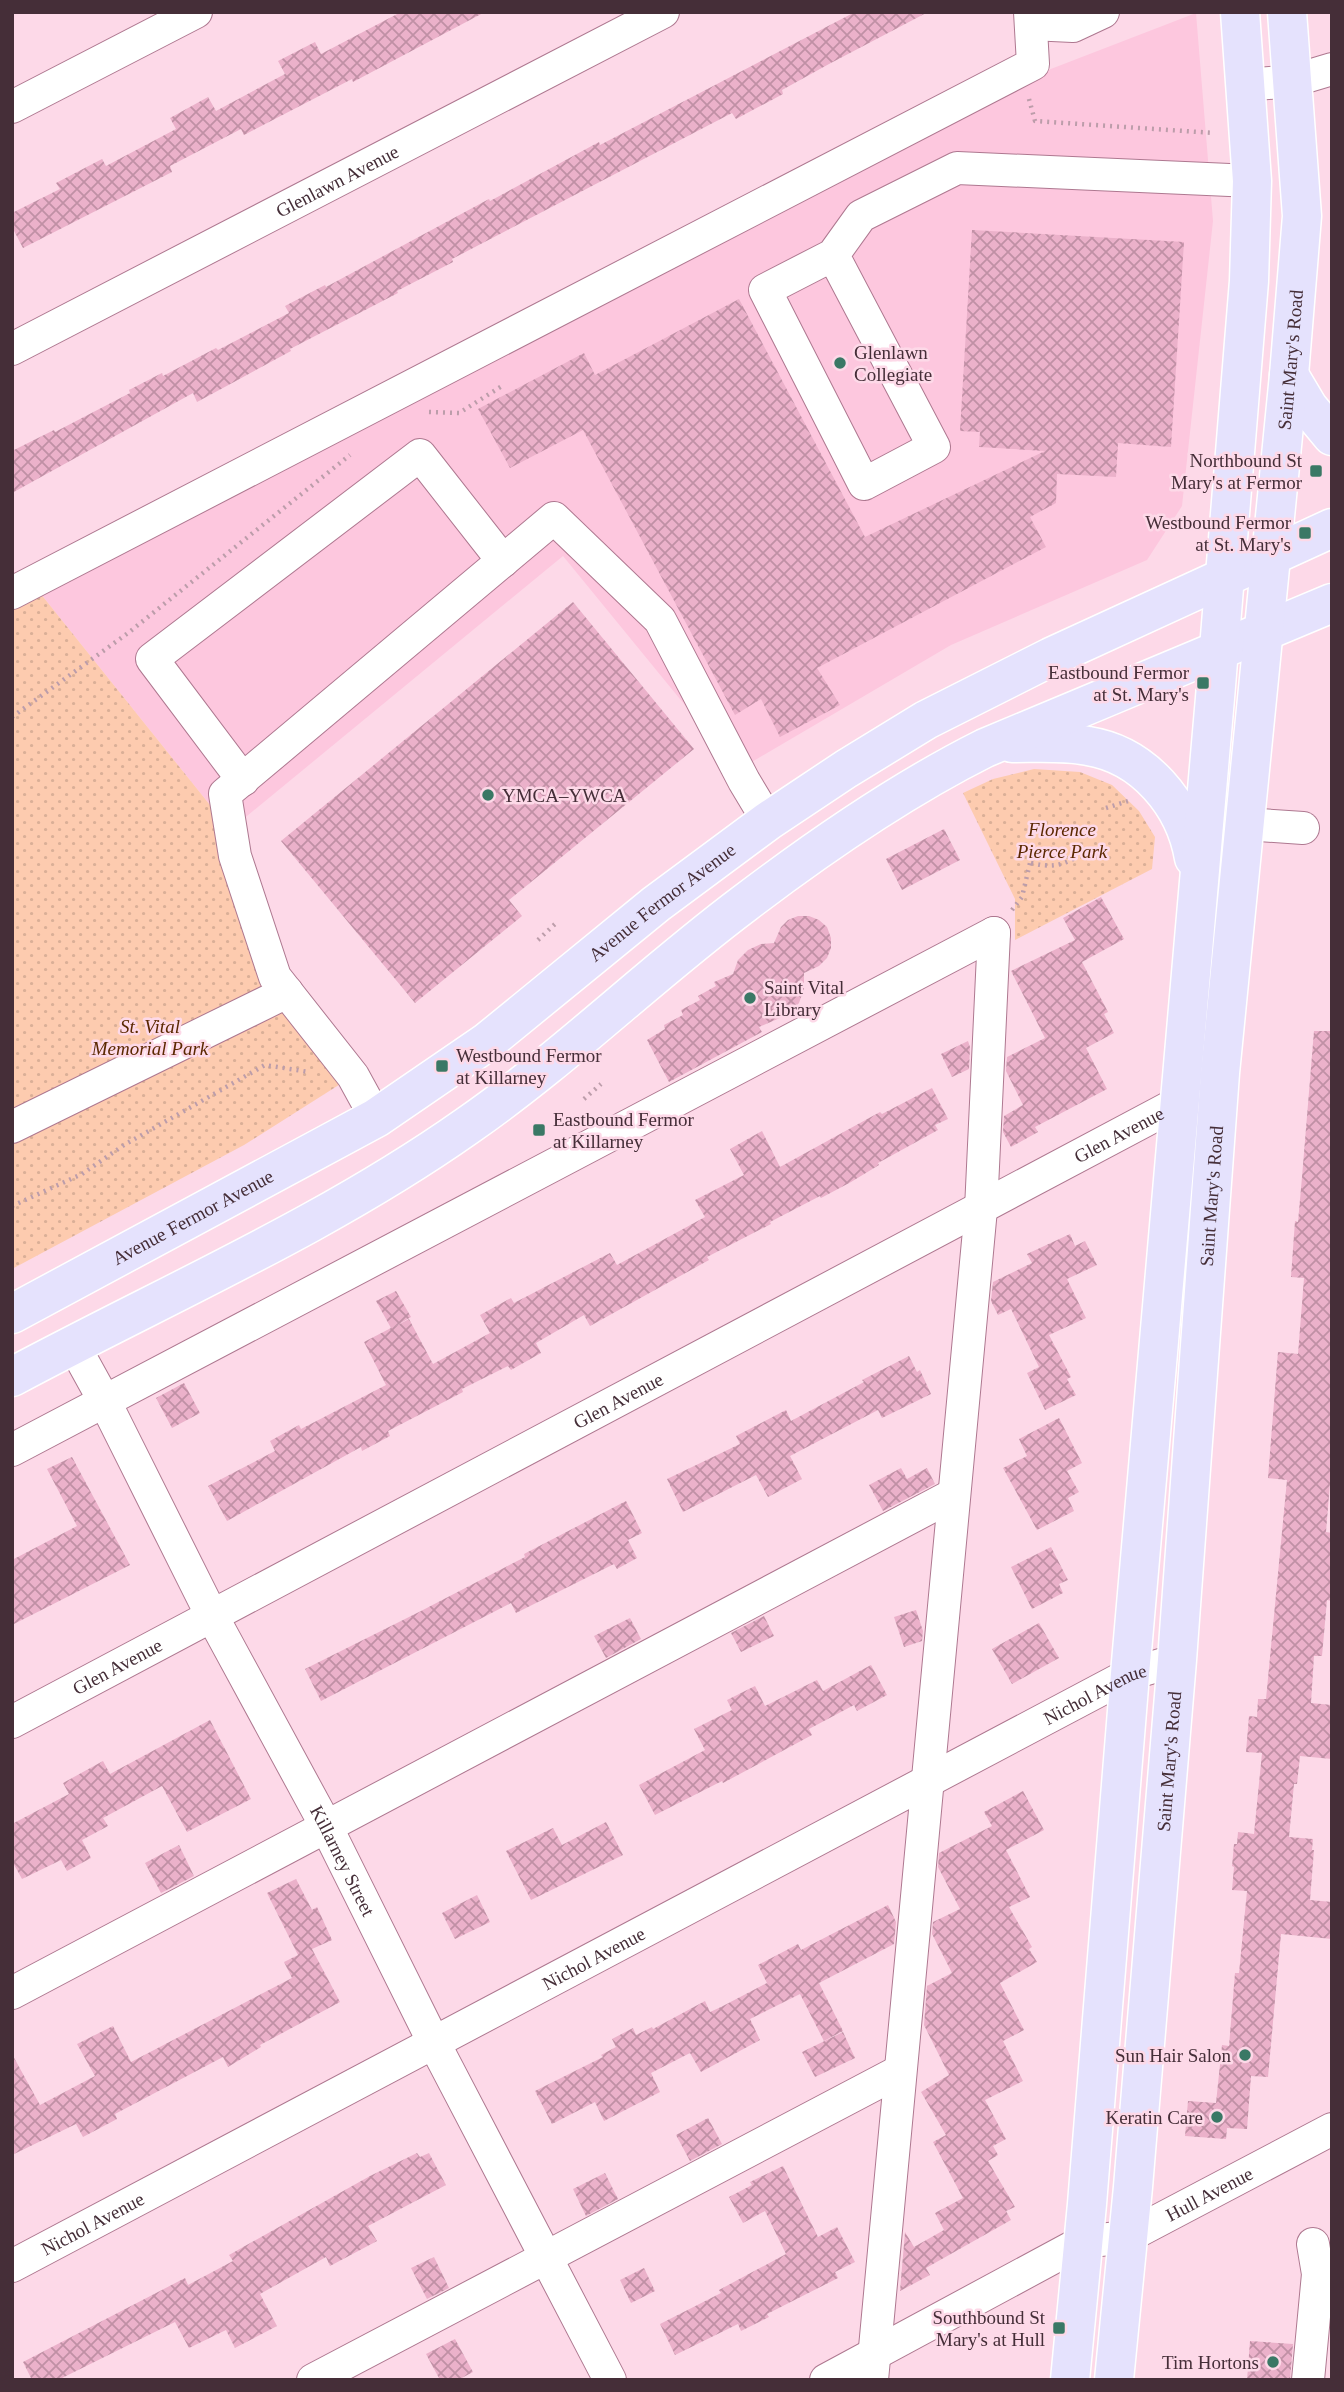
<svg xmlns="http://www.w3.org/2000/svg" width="1344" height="2392" font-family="'Times New Roman',serif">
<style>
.built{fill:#fdc7de}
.park{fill:url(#park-dots)}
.building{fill:url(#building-cross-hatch)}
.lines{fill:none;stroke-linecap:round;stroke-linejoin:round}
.minor-casing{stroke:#ae7890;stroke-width:34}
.major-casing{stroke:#fff;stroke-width:41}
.path{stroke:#bc9daa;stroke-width:4.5;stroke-dasharray:2 5;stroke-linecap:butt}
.minor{stroke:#fff;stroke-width:32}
.major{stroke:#e5e2fd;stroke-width:38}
.poi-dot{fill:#3a7865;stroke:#fdd9e8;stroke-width:2.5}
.labels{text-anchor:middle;stroke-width:5;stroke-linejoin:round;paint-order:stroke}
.street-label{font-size:19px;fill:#452e38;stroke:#fdd9e8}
.poi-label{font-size:19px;fill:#452e38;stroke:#fdd9e8;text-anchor:end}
.park-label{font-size:19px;font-style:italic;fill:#5b2801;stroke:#fdd9e8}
</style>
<defs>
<pattern id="park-dots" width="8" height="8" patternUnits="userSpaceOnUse" patternTransform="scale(1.75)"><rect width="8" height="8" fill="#fdcbaf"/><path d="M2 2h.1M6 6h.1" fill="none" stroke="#daaf97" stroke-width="1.8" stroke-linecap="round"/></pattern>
<pattern id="building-cross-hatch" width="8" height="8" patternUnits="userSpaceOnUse" patternTransform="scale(1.75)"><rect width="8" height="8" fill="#ebb1ca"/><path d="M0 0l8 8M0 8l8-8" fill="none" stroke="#c090a5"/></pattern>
</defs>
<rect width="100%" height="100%" fill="#fdd9e8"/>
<polygon class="built" points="1196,13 1213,221 1182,506 1147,560 951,645 738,770 563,556 230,830 40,593 1043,72"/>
<g class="park">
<polygon points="40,593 230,830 275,977 353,1076 244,1145 12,1269 12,607"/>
<polygon points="1034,769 1080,772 1112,785 1139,811 1155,837 1152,869 1015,940 1015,899 963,793 993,779"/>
</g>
<g class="building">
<polygon points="401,12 485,12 353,82 352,79 244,135 241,129 170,166 172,172 23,248 12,227 12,213 60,189 56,183 102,159 106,166 176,129 170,118 208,97 216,111 285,74 278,61 315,42 321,54"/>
<polygon points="855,12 928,12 829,64 782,90 783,94 736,119 732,113 452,259 453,262 397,291 398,293 290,349 291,351 234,382 197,402 193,393 12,493 12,451 54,430 55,432 130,393 129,390 162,373 163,376 216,348 218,350 289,313 285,306 325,285 326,287 489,199 490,201 599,142 600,145"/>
<polygon points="972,230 1184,242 1171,447 1118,443 1116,477 1057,474 1056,503 1030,517 1046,547 817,668 840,705 780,737 761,699 735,715 583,430 510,468 478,409 584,353 595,375 739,299 865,537 1045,451 979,447 980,432 960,431"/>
<polygon points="573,602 694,749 509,900 522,916 415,1003 281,841"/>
<polygon points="944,829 960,860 902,890 886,859"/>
<polygon points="1101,897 1124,939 1082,962 1108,1012 1104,1014 1114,1033 1086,1048 1107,1089 1035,1127 1038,1132 1011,1147 1003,1132 1004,1116 1023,1105 1006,1071 1007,1057 1045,1038 1011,971 1075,940 1063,918"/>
<polygon points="798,916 809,916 819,920 827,927 831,938 831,948 827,958 819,966 804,973 804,989 799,1003 789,1014 759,1027 762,1032 669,1082 647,1040 665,1029 664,1025 683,1015 681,1010 700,1000 698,996 716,986 714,982 733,974 738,960 748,950 761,944 774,943 781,927 788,920"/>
<polygon points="1314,1031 1332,1031 1332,1483 1330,1483 1326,1532 1332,1533 1332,1601 1327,1600 1322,1656 1314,1656 1311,1703 1332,1705 1332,1759 1300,1756 1297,1784 1294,1784 1289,1837 1313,1839 1312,1850 1314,1850 1310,1900 1332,1902 1332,1939 1281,1934 1268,2077 1251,2076 1247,2129 1227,2128 1226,2139 1185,2136 1188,2101 1216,2103 1222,2045 1229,2046 1235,1973 1239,1973 1247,1891 1232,1890 1234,1867 1232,1866 1234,1844 1237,1844 1238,1832 1254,1834 1262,1753 1246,1752 1249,1716 1257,1717 1258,1699 1266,1699 1279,1563 1287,1480 1268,1478 1278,1352 1298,1354 1304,1278 1291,1277 1295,1221 1298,1222 1302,1177"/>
<polygon points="968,1041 970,1047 969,1069 952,1077 941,1054"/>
<polygon points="932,1088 948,1119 935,1125 938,1130 878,1163 879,1165 851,1182 821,1198 820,1196 770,1222 771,1224 707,1257 709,1260 590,1326 584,1315 536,1343 541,1353 511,1370 508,1366 462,1389 463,1392 388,1431 390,1436 362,1451 361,1447 227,1521 208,1486 275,1451 270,1441 299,1425 301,1429 386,1385 364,1342 391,1328 376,1301 396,1291 411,1317 394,1327 409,1319 433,1364 490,1333 480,1315 511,1298 514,1303 610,1253 617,1265 705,1217 695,1200 744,1175 730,1149 762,1131 780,1167 880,1112 882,1114"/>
<polygon points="1070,1234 1075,1246 1085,1241 1097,1265 1067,1279 1086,1318 1049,1335 1071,1377 1067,1379 1076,1395 1045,1410 1027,1373 1039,1367 1011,1309 998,1315 991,1301 993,1282 1032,1263 1027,1254"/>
<polygon points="909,1356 917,1372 920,1370 931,1394 882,1418 878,1410 790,1456 802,1479 768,1497 756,1475 683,1512 667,1479 740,1444 736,1436 786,1410 791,1421 864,1382 862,1380"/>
<polygon points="184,1383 200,1413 172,1428 156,1398"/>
<polygon points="1059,1418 1082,1463 1067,1471 1079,1492 1068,1498 1074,1511 1037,1530 1003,1468 1027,1456 1019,1439"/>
<polygon points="72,1457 130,1565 12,1625 12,1560 77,1526 47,1469"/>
<polygon points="901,1468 907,1479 927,1468 935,1484 883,1511 869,1485"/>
<polygon points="626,1501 642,1533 628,1540 637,1558 617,1569 614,1564 516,1613 511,1603 321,1701 305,1669 421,1611 525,1557 524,1554"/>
<polygon points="1051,1547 1068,1580 1059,1584 1063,1593 1032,1609 1011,1567"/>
<polygon points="916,1610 923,1631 922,1641 904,1647 894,1617"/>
<polygon points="764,1616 774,1636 741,1652 731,1633"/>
<polygon points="630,1618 641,1639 606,1658 594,1636"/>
<polygon points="1039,1623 1059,1658 1012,1684 992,1649"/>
<polygon points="871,1665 887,1695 857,1711 854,1705 809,1729 812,1735 723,1783 722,1781 655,1815 639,1785 705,1750 694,1729 732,1710 727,1700 755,1686 765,1706 817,1680 823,1691"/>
<polygon points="210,1720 251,1799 187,1832 162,1786 103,1818 108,1826 82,1840 91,1858 67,1871 61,1860 22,1879 12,1861 12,1824 69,1794 63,1783 103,1761 110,1774"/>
<polygon points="1023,1791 1044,1830 1006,1850 1030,1897 1009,1907 1032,1947 1029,1949 1037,1962 1000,1983 1024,2030 1003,2041 1023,2081 985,2100 1006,2139 993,2146 998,2155 988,2161 1015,2207 1006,2211 1011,2220 926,2268 930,2275 900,2291 905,2232 914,2247 944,2230 935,2213 963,2198 933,2142 946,2135 921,2092 949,2075 924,2025 927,1986 952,1973 932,1934 933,1922 960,1909 938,1867 939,1853 992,1826 984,1812"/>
<polygon points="606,1822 623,1855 531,1900 506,1851 553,1828 562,1845"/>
<polygon points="179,1845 194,1876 161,1893 145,1863"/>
<polygon points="296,1879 312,1910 317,1907 332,1940 312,1949 340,2002 260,2045 261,2047 228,2067 223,2057 115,2114 117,2119 83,2137 76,2124 12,2155 12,2054 40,2105 95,2076 77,2044 113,2026 131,2062 292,1978 284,1962 298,1955 267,1893"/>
<polygon points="477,1895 490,1922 455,1939 442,1913"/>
<polygon points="888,1905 896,1922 894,1944 819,1983 843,2031 824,2041 800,1994 750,2019 760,2040 701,2072 690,2053 651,2073 660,2092 604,2121 595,2102 552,2124 535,2091 603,2057 601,2055 616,2047 612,2039 633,2028 636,2035 652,2027 653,2029 705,2001 710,2012 721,2007 767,1983 758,1965 798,1944 801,1950"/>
<polygon points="843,2032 855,2058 815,2077 802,2052"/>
<polygon points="708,2118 722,2144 690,2161 676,2135"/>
<polygon points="417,2153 420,2157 429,2153 446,2185 368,2226 377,2241 330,2266 326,2257 260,2294 277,2326 235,2348 226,2330 189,2348 175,2322 58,2380 32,2380 23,2362 185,2278 188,2285 233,2261 229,2255 370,2176"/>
<polygon points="783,2166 818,2237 837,2227 855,2262 835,2272 838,2278 767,2314 769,2317 741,2331 738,2324 675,2355 660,2324 721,2293 719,2290 786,2254 765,2211 743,2223 729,2197 752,2185 750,2182"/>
<polygon points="605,2173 618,2199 586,2216 573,2189"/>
<polygon points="434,2257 449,2288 427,2299 411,2268"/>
<polygon points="644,2268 655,2291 631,2303 620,2280"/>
<polygon points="455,2339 473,2372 458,2380 440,2380 426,2354"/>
<polygon points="1250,2341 1293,2344 1290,2380 1247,2380"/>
</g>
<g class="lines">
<g class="minor-casing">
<g id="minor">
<polyline points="1031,24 1073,26 1103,12"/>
<polyline points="1245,85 1292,81 1332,69"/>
<polyline points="12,107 196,12"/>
<polyline points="833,255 765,290 864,484 934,447 833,255 861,216 957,168 1252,181"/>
<path id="s1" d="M 12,349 L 663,12"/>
<polyline points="12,593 1033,64 1030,12"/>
<polyline points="243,780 152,659 420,455 503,561"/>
<polyline points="1245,824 1303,828"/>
<polyline points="376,1118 353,1076 275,977 235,856 225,794 554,518 660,620 744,781 768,821"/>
<polyline points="12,1127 287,992"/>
<path id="s2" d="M 73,1344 L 105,1402 L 212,1616 L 326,1826 L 434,2043 L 610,2380"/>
<polyline points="12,1450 994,933"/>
<path id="s3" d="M 12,1722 L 1178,1103 L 1196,1090"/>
<polyline points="12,1993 953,1495"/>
<path id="s4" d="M 12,2266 L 1130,1674 L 1177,1660"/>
<polyline points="313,2380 900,2071"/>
<path id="s5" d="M 826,2380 L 1082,2242 L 1127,2237 L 1332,2129"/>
<polyline points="872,2380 981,1209 994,933"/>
<polyline points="1308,2380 1318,2274 1313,2244"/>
</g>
</g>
<g class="major-casing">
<g id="major">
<polyline points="1289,375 1308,407 1332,436"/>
<path d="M 1012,743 C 1037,743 1064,741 1088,746 C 1144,755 1185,804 1194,858"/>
<path id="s6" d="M 12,1314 L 376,1118 L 487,1042 L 656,904 L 768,821 L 846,769 L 926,720 L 1051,657 L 1332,528"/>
<path d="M 12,1377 C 165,1295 325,1226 467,1126 C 565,1058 650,974 745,903 C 820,846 901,790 985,748 L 1332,603"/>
<polyline points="1070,2380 1087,2204 1130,1674 1215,698 1249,281 1252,181 1240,12"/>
<path id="s7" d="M 1114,2380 L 1133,2187 L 1177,1660 L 1220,1073 L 1289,375 L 1302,216 L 1287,12"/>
</g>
</g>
<g class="path">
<polyline points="1029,99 1035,121 1214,133"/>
<polyline points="429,412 459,413 502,386"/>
<polyline points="12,717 128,633 350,455"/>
<polyline points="1106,808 1128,801"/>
<path d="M 1031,863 C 1049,867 1058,867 1075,858"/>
<polyline points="1012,910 1022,897 1034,846"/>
<polyline points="538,940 555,924"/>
<polyline points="584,1099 601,1084"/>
<polyline points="12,1206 82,1174 124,1145 265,1065 309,1072"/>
</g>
<use href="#minor" class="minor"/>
<use href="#major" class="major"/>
</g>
<g class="poi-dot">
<circle cx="840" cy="363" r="7"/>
<rect x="1309" y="464" width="14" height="14" rx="3.5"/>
<rect x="1298" y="526" width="14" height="14" rx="3.5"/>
<rect x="1196" y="676" width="14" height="14" rx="3.5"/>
<circle cx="488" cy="795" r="7"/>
<circle cx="750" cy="998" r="7"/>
<rect x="435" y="1059" width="14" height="14" rx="3.5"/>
<rect x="532" y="1123" width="14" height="14" rx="3.5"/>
<circle cx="1245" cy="2055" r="7"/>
<circle cx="1217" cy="2117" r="7"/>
<rect x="1052" y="2321" width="14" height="14" rx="3.5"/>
<circle cx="1273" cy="2362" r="7"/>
</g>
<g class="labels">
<g class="street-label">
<text dy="7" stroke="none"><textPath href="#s1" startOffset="366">Glenlawn Avenue</textPath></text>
<text dy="7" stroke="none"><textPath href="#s7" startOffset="2028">Saint Mary's Road</textPath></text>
<text dy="7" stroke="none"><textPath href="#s6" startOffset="772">Avenue Fermor Avenue</textPath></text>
<text dy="7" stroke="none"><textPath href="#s3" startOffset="1253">Glen Avenue</textPath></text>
<text dy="7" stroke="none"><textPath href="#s7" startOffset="1188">Saint Mary's Road</textPath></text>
<text dy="7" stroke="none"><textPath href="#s6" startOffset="205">Avenue Fermor Avenue</textPath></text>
<text dy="7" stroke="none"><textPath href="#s3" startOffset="686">Glen Avenue</textPath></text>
<text dy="7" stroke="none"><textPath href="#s3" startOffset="119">Glen Avenue</textPath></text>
<text dy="7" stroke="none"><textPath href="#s4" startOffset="1225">Nichol Avenue</textPath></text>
<text dy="7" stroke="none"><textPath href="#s7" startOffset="621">Saint Mary's Road</textPath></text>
<text dy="7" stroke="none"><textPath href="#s2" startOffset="583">Killarney Street</textPath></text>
<text dy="7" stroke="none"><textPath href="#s4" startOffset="658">Nichol Avenue</textPath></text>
<text dy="7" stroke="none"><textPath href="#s5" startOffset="429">Hull Avenue</textPath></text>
<text dy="7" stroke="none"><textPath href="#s4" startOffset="91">Nichol Avenue</textPath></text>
</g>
<g class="poi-label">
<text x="854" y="359" text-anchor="start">Glenlawn<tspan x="854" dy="22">Collegiate</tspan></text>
<text x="1302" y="467">Northbound St<tspan x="1302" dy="22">Mary's at Fermor</tspan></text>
<text x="1291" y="529">Westbound Fermor<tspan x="1291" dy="22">at St. Mary's</tspan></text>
<text x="1189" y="679">Eastbound Fermor<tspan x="1189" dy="22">at St. Mary's</tspan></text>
<text x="502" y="802" text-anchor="start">YMCA–YWCA</text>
<text x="764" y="994" text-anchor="start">Saint Vital<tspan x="764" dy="22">Library</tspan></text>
<text x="456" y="1062" text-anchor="start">Westbound Fermor<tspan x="456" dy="22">at Killarney</tspan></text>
<text x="553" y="1126" text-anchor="start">Eastbound Fermor<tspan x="553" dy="22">at Killarney</tspan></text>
<text x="1231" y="2062">Sun Hair Salon</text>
<text x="1203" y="2124">Keratin Care</text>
<text x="1045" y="2324">Southbound St<tspan x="1045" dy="22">Mary's at Hull</tspan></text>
<text x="1259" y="2369">Tim Hortons</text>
</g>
<g class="park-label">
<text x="1062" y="836">Florence<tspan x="1062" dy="22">Pierce Park</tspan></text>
<text x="150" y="1033">St. Vital<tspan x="150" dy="22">Memorial Park</tspan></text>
</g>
</g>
<rect width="1344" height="2392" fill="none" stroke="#452e38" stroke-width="28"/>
</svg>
